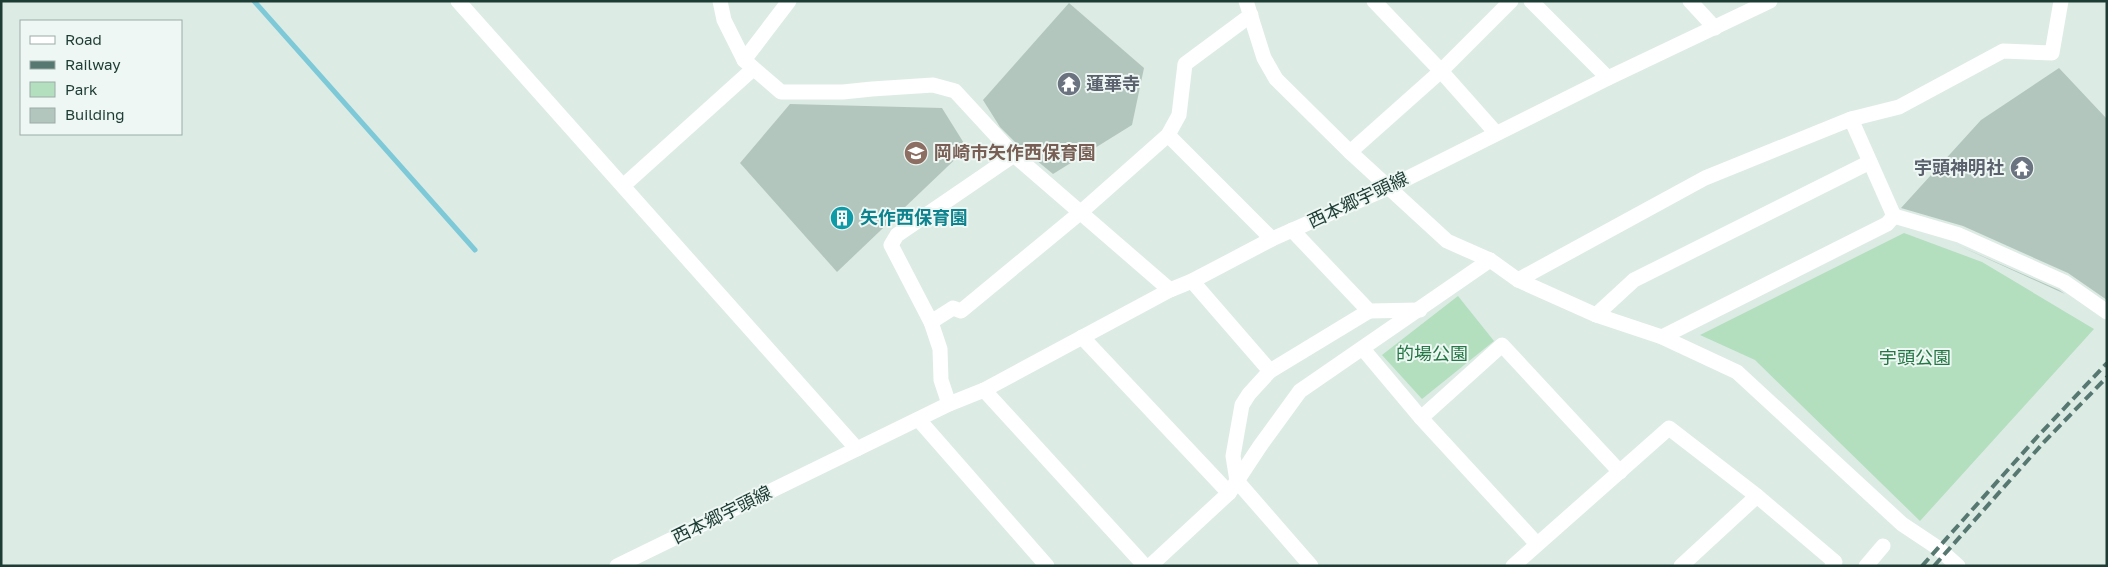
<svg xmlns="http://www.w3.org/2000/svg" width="2108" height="567" font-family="'Golos Text','Noto Sans JP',sans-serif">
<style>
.green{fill:#b3dfbf}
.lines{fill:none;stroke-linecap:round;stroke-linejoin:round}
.stream{stroke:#7ec9d7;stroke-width:5}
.building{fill:#b2c6be}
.minor{stroke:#fff;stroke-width:15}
.rail{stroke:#577870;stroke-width:4;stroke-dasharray:10 5;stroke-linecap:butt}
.labels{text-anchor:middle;stroke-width:4;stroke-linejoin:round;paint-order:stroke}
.worship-label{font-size:18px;font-weight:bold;fill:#5b616d;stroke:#eef7f3;text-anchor:start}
.education-label{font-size:18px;font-weight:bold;fill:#785e54;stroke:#eef7f3;text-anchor:start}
.street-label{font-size:18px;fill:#1d3c34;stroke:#eef7f3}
.culture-label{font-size:18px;font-weight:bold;fill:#0d838f;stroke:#eef7f3;text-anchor:start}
.park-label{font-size:18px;fill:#237744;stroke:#eef7f3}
</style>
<rect width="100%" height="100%" fill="#ddebe5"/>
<g class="green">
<polygon points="1904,233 1982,262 2094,329 1920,521 1755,360 1700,335"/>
<polygon points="1458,296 1494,341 1422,399 1382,355"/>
</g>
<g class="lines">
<polyline class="stream" points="254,1 475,250"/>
</g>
<g class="building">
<polygon points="1069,3 1144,68 1132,125 1053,174 1019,146 1000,127 983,100"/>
<polygon points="2059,68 2107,119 2107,300 2068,273 1963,226 1901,208 1981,120"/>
<polygon points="790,104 942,108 967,148 837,272 740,163"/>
<polygon points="1955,244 2059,290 2065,294"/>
</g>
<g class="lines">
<g class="minor">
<polyline points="458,1 857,449"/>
<polyline points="720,1 724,20 744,60 781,92 843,92 872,89 933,85 955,91 1014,155 1170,290"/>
<polyline points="1246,1 1264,58 1276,79 1350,152 1447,241 1490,260 1518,280 1596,315 1662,337 1737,372 1902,524 1938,548 1958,566"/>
<polyline points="1374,1 1441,71 1496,133"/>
<polyline points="1531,1 1608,78"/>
<polyline points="1690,1 1715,28"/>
<polyline points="744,60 789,1"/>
<polyline points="1851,119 1894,216"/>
<polyline points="1168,135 1179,115 1185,64 1251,15"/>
<polyline points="1350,152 1441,71 1511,1"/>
<polyline points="623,186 753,69"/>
<polyline points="1894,216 1959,235 2064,282 2107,312"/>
<polyline points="1292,230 1369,311 1420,310"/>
<polyline points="1518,280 1705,178 1851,119 1899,107 2003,51 2052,53 2061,1"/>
<polyline points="1192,281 1270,371 1249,394 1242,405 1233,456 1237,481 1311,566"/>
<polyline points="1596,315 1634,280 1870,162"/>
<polyline points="931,322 953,308 961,311 1081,212 1168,135 1272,239"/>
<polyline points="1082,337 1229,493"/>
<polyline points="1662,337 1887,224 1894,216"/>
<polyline points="1363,349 1421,418 1537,544"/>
<polyline points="1270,371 1369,311"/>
<polyline points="984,390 1145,566"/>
<polyline points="949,404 941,380 940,349 931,322 891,245 897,235 1014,155"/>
<polyline points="1421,418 1502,345 1620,472"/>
<polyline points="919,420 1047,566"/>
<polyline points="617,566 949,404 984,390 1170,290 1192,281 1272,239 1388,188 1608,78 1770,1"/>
<polyline points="1150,566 1229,493 1260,446 1300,391 1490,260"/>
<polyline points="1513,566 1669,428 1757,496 1835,562 1832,566"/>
<polyline points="1681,566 1757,496"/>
<polyline points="1866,566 1883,546"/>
</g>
<g class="rail">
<polyline points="1922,566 2038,436 2107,363"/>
<polyline points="1934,566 2044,442 2107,377"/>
</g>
</g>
<defs>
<g id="temple-disc" transform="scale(1.25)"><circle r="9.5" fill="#6b7280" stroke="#eef7f3"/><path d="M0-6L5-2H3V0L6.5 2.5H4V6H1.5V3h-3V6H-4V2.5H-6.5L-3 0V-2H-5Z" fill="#fff"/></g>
<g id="school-disc" transform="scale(1.25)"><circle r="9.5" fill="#8d6e63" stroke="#eef7f3"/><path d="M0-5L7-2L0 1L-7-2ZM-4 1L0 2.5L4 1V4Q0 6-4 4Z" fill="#fff"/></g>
<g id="building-disc" transform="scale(1.25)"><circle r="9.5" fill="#0f9aa8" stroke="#eef7f3"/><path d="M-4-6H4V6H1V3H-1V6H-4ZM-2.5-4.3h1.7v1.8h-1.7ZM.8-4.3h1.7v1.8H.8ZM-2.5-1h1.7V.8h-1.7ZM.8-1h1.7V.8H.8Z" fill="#fff"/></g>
</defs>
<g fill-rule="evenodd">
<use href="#temple-disc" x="1069" y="84"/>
<use href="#school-disc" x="916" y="153"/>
<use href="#temple-disc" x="2022" y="168"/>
<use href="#building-disc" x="842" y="218"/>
</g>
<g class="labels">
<g class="worship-label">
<text x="1086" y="90">蓮華寺</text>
<text x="2004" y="174" text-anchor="end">宇頭神明社</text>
</g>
<g class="education-label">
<text x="934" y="159">岡崎市矢作西保育園</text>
</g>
<g class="street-label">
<text transform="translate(1358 200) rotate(-25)" y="6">西本郷宇頭線</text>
<text transform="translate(722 515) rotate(-26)" y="6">西本郷宇頭線</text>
</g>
<g class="culture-label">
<text x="860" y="224">矢作西保育園</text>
</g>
<g class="park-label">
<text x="1432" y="360">的場公園</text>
<text x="1915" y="364">宇頭公園</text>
</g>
</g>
<rect width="2108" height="567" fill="none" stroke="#1d3c34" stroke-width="5"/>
<rect x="20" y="20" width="162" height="115" fill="#eef7f3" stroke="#9aaca7"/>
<rect x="30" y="36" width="25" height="8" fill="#ffffff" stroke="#9aaca7"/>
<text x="65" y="45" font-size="15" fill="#1d3c34">Road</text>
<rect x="30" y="61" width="25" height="8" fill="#577870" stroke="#9aaca7"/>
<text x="65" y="70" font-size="15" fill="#1d3c34">Railway</text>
<rect x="30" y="82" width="25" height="15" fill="#b3dfbf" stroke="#9aaca7"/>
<text x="65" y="95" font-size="15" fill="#1d3c34">Park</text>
<rect x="30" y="108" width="25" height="15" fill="#b2c6be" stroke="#9aaca7"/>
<text x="65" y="120" font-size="15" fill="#1d3c34">Building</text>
</svg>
